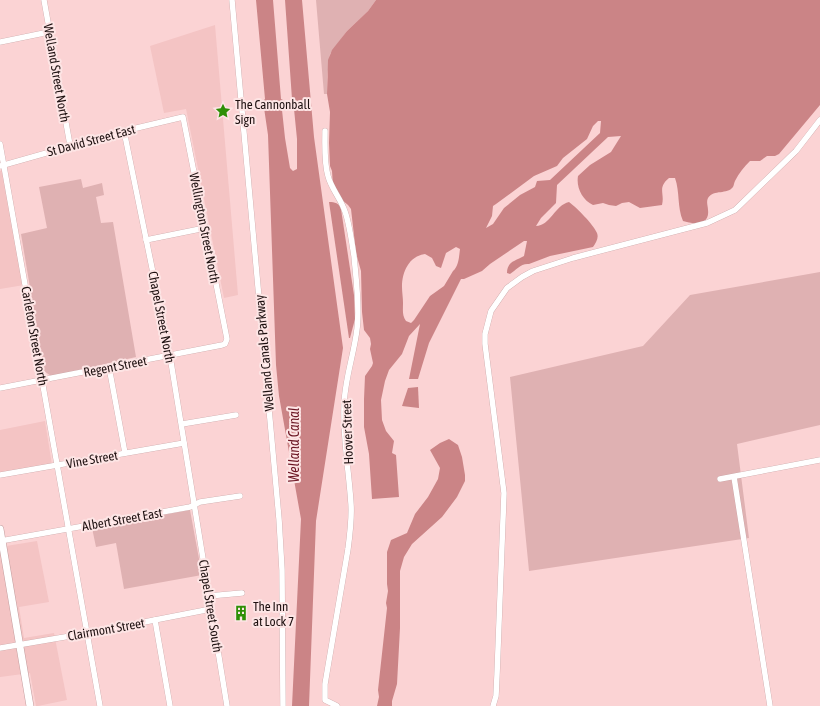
<svg xmlns="http://www.w3.org/2000/svg" width="820" height="706" font-family="'Asap Condensed',sans-serif">
<style>
.built{fill:#f4c4c4}
.green{fill:#dfb1b2}
.water{fill:#cb8486;fill-rule:evenodd}
.lines{fill:none;stroke-linecap:round;stroke-linejoin:round}
.minor-casing{stroke:#c39d9e;stroke-width:6}
.major-casing{stroke:#c39d9e;stroke-width:8}
.minor{stroke:#fff;stroke-width:5.5}
.major{stroke:#fff;stroke-width:7}
.labels{text-anchor:middle;stroke-width:4;stroke-linejoin:round;paint-order:stroke}
.street-label{font-size:13px;fill:#1e1111;stroke:#fde5e5}
.poi-label{font-size:13px;fill:#1e1111;stroke:#fde5e5;text-anchor:start}
.water-label{font-size:14px;font-style:italic;fill:#6c1624;stroke:#fde5e5}
</style>
<rect width="100%" height="100%" fill="#fbd3d4"/>
<g class="built">
<polygon points="215,25 238,295 224,298 186,109 164,113 150,46"/>
<polygon points="3,170 24,285 0,289 0,171"/>
<polygon points="45,421 52,465 0,473 0,430"/>
<polygon points="37,541 49,602 19,607 24,638 54,633 67,700 38,706 36,706 30,673 0,677 0,547"/>
</g>
<g class="green">
<polygon points="316,0 376,0 368,11 347,31 330,54 327,77 327,94 324,94"/>
<polygon points="81,179 83,188 102,183 104,195 96,197 101,223 113,222 136,357 51,376 44,371 21,234 47,228 39,187"/>
<polygon points="820,272 820,425 737,444 749,538 529,571 510,377 643,346 690,295"/>
<polygon points="190,510 202,575 124,589 116,543 96,547 92,528"/>
</g>
<g class="water">
<polygon points="256,0 273,0 281,99 283,100 284,110 282,110 285,138 290,168 293,171 297,169 297,139 294,109 293,108 292,99 285,0 302,0 314,137 343,348 316,521 309,706 292,706 301,519 279,396 276,365 268,135 263,101 265,99"/>
<path d="M 376,0 L 820,0 L 820,105 L 779,154 L 775,156 L 767,156 L 760,161 L 750,161 C 744,167 739,173 735,181 C 734,183 734,185 733,187 C 727,195 714,189 708,198 C 706,202 708,206 708,210 C 710,226 693,224 683,221 C 677,207 680,192 675,178 L 669,178 C 657,188 665,193 662,205 L 640,208 L 629,202 L 622,203 L 616,206 L 609,205 L 603,203 L 593,205 C 582,200 576,187 578,176 L 590,165 L 611,152 L 621,136 L 608,137 L 557,185 L 556,203 L 541,218 L 536,226 C 550,226 555,205 569,202 C 577,208 593,224 597,233 C 599,238 596,243 593,247 L 550,256 L 529,264 C 521,263 516,270 510,274 L 507,273 C 507,261 516,261 524,256 L 527,241 L 524,241 L 490,264 L 482,271 L 464,279 L 461,279 L 429,343 L 418,379 L 409,379 L 420,324 L 409,336 L 402,354 L 389,370 L 385,381 L 381,400 L 382,420 L 386,431 L 394,441 L 392,453 L 396,455 L 399,497 L 372,499 L 369,454 L 364,427 L 364,399 L 365,376 L 372,366 L 373,363 L 370,349 L 371,344 L 370,338 L 364,330 L 362,312 L 361,271 L 356,253 L 351,209 L 348,205 L 341,199 L 333,186 L 332,171 L 330,166 L 329,143 L 330,112 L 327,94 L 328,60 L 332,50 L 347,31 L 368,11 ZM 598,121 L 601,121 L 600,133 L 550,180 L 537,181 L 535,187 L 520,195 L 504,208 L 493,224 L 486,228 L 492,216 L 493,206 L 496,204 L 534,176 L 557,166 L 563,158 L 587,139 L 593,126 ZM 456,247 L 460,249 C 459,256 459,266 453,271 L 444,286 L 430,296 L 414,320 L 411,323 L 406,321 C 402,315 403,311 403,303 C 403,298 402,292 402,287 C 402,272 409,256 425,254 L 432,258 L 436,266 L 441,268 L 446,253 Z"/>
<path d="M 329,202 C 335,202 339,203 341,209 L 354,295 L 355,319 L 350,338 L 349,338 Z"/>
<polygon points="418,387 419,408 402,406 408,388"/>
<polygon points="449,439 458,445 462,457 465,475 465,481 457,497 442,517 412,544 404,557 400,571 400,628 397,684 392,701 392,706 377,706 379,697 378,690 387,608 386,603 388,591 387,584 387,552 391,540 407,533 415,514 428,497 438,479 440,468 430,450 440,443"/>
</g>
<g class="lines">
<g class="minor-casing">
<g id="minor">
<polyline points="44,0 70,145"/>
<polyline points="232,0 279,519 282,570 283,706"/>
<polyline points="0,42 49,32"/>
<polyline points="124,131 170,356 227,706"/>
<path d="M 325,131 C 325,146 324,162 328,176 C 331,188 340,198 344,209 C 349,220 352,244 354,256 C 356,279 360,307 357,329 C 354,355 344,381 344,407 C 343,440 349,472 351,504 C 352,519 350,534 348,549 L 325,684 L 325,700 L 337,706"/>
<polyline points="0,144 100,706"/>
<polyline points="0,166 124,131 183,117 227,339 225,344 222,345 0,388"/>
<polyline points="146,240 205,228"/>
<polyline points="109,367 125,453"/>
<polyline points="182,424 236,415"/>
<polyline points="0,475 184,443"/>
<polyline points="734,477 770,706"/>
<polyline points="720,479 820,460"/>
<polyline points="0,541 190,507 200,502 240,496"/>
<polyline points="209,596 242,593"/>
<polyline points="155,620 170,706"/>
<polyline points="0,648 88,633 211,609"/>
<polyline points="493,706 496,696 497,675 504,493 485,344 485,334 491,311 507,288 522,277 533,271 573,258 707,223 735,210 796,151 820,120"/>
</g>
</g>
<g class="major-casing">
<polyline id="major" points="0,529 30,706"/>
</g>
<use href="#minor" class="minor"/>
<use href="#major" class="major"/>
</g>
<defs>
<g id="sight-bare" transform="scale(1.2)"><path d="M0-6L1.8-2.2L6-1.7L2.9 1.2L3.7 5.4L0 3.3L-3.7 5.4L-2.9 1.2L-6-1.7L-1.8-2.2Z" fill="#2e8f06" stroke="#fde5e5" stroke-width="2.5" paint-order="stroke"/></g>
<g id="building-bare" transform="scale(1.2)"><path d="M-4-6H4V6H1V3H-1V6H-4ZM-2.5-4.3h1.7v1.8h-1.7ZM.8-4.3h1.7v1.8H.8ZM-2.5-1h1.7V.8h-1.7ZM.8-1h1.7V.8H.8Z" fill="#2e8f06" stroke="#fde5e5" stroke-width="2.5" paint-order="stroke"/></g>
</defs>
<g fill-rule="evenodd">
<use href="#sight-bare" x="223" y="111"/>
<use href="#building-bare" x="241" y="613"/>
</g>
<g class="labels">
<g class="street-label">
<text transform="translate(57 73) rotate(80)" y="5">Welland Street North</text>
<text transform="translate(91 140) rotate(-15)" y="5">St David Street East</text>
<text transform="translate(205 228) rotate(79)" y="5">Wellington Street North</text>
<text transform="translate(162 317) rotate(79)" y="5">Chapel Street North</text>
<text transform="translate(35 336) rotate(80)" y="5">Carleton Street North</text>
<text transform="translate(264 353) rotate(-95)" y="5">Welland Canals Parkway</text>
<text transform="translate(115 366) rotate(-11)" y="5">Regent Street</text>
<text transform="translate(347 432) rotate(-92)" y="5">Hoover Street</text>
<text transform="translate(92 459) rotate(-10)" y="5">Vine Street</text>
<text transform="translate(122 519) rotate(-10)" y="5">Albert Street East</text>
<text transform="translate(211 606) rotate(81)" y="5">Chapel Street South</text>
<text transform="translate(106 629) rotate(-10)" y="5">Clairmont Street</text>
</g>
<g class="poi-label">
<text x="235" y="109">The Cannonball<tspan x="235" dy="15">Sign</tspan></text>
<text x="253" y="611">The Inn<tspan x="253" dy="15">at Lock 7</tspan></text>
</g>
<g class="water-label">
<text transform="translate(294 445) rotate(-90)" y="5">Welland Canal</text>
</g>
</g>
</svg>
